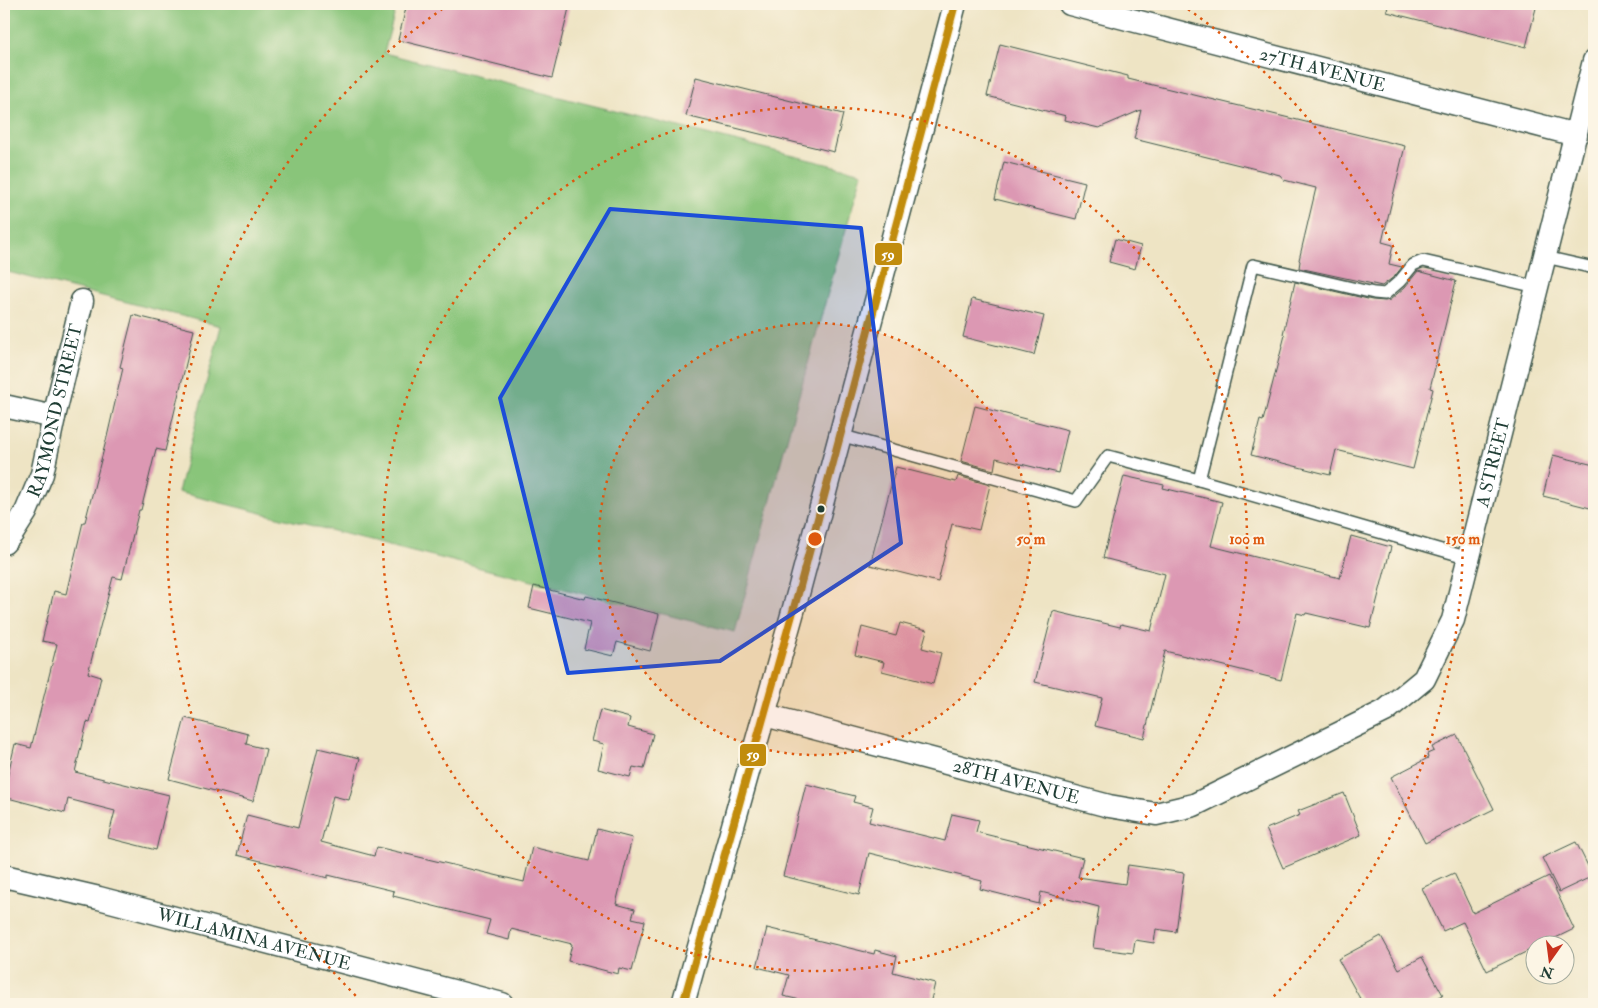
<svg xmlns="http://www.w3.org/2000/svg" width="1598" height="1008" font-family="'IM FELL Double Pica',serif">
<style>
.green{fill:#89c57a;stroke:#548157}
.building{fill:#dc98b3}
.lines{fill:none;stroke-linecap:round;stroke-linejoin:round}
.service-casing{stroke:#3e564a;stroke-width:14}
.minor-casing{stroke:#3e564a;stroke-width:25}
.service{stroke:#fff;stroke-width:11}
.minor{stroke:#fff;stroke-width:22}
.bus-1-casing{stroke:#fcf5e5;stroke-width:11}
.bus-1{stroke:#c18c0d;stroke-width:8}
.marked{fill:#1d4ed8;fill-opacity:0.2;stroke:#1d4ed8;stroke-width:4;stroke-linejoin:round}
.ring{fill:none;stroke:#de580e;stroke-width:2.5;stroke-dasharray:2.5 5}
.bus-dot{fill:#1f3d34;stroke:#fcf5e5;stroke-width:2}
.labels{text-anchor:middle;stroke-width:4;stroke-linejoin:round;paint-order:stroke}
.street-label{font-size:18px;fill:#1f3d34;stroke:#fcf5e5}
.centre{fill:#de580e;stroke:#fcf5e5;stroke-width:2.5}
.ring-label{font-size:15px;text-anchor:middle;font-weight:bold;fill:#de580e;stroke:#fcf5e5;stroke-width:4;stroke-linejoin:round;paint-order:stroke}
.line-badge{stroke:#fcf5e5;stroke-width:2}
.badge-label{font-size:14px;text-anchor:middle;font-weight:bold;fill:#fff}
</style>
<rect width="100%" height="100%" fill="#fcf5e5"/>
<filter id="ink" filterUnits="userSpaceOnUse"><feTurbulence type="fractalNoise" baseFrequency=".02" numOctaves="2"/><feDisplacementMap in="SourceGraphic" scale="10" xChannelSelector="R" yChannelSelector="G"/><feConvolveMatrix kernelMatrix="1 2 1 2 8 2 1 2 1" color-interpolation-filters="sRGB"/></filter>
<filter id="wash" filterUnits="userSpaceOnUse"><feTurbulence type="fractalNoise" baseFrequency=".0096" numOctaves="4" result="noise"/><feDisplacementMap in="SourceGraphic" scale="20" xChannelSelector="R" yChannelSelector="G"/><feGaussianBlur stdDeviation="1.12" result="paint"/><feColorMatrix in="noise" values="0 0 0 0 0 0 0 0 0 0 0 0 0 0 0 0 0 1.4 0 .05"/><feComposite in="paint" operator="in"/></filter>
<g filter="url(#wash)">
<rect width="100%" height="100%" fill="#eee4c4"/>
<polygon class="green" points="4,4 397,4 384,53 862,173 797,402 735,632 178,492 221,326 4,271"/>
<g id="blocks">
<g class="building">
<polygon points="407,4 570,4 552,78 398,40"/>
<polygon points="1388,4 1537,4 1526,47 1387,12"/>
<polygon points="1000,44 1128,76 1128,79 1405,146 1382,242 1393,245 1389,264 1402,267 1395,276 1382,286 1299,268 1300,261 1299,260 1316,188 1284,180 1280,175 1134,139 1141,110 1099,128 1065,120 1066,116 987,96"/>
<polygon points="696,77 843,114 834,152 686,116"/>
<polygon points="1004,162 1085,182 1076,219 995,199"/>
<polygon points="1115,239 1141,246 1135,269 1109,262"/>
<polygon points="1418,271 1456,281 1430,388 1433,389 1413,469 1336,450 1330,475 1251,455 1260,420 1263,421 1285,335 1283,334 1295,282 1372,300 1385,301 1390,300 1405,287"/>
<polygon points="972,299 1044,316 1034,355 963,337"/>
<polygon points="133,315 194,330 165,451 156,449 141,510 139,510 122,579 113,577 88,673 101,677 90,723 87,722 75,772 169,795 156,850 108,838 115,811 68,799 65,813 4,797 4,791 15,744 31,748 57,644 42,641 54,591 66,594 83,522 85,522 107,437 123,368 120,367"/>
<polygon points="975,406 1068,430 1058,473 996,458 994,470 961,461"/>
<polygon points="1553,455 1594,465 1594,509 1543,496"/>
<polygon points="896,467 956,482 958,476 990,485 979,530 952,524 938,582 870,565"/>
<polygon points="1124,476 1164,485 1163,488 1222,502 1211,546 1340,578 1351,536 1391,547 1370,628 1306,613 1305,615 1297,613 1281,680 1165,651 1144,738 1095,726 1102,698 1035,682 1053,611 1120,627 1121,624 1151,631 1165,574 1103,558"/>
<polygon points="534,586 585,599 586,596 659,614 650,651 617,642 613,656 584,649 590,623 529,608"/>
<polygon points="900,623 927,630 922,648 941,653 933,684 882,671 884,662 855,655 862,627 896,636"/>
<polygon points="600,710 630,718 628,727 653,734 644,769 633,767 630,777 598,769 604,744 592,741"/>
<polygon points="185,718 248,734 246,744 266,749 253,801 169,779"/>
<polygon points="1457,735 1494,809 1425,843 1391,777 1428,758 1427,754 1434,751 1432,747"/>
<polygon points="318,748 360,758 349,800 333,796 321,842 374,856 377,847 524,882 532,847 589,861 597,829 632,838 616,904 635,909 632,918 645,921 632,971 619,968 618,974 568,961 572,944 511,929 509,940 486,934 490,920 393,896 394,891 328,875 328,878 237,855 247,815 298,828"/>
<polygon points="806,784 855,796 853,802 873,807 869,822 945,841 952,814 979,820 976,832 1083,858 1078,877 1125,884 1128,865 1184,873 1176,932 1156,929 1154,943 1135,940 1133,953 1093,948 1099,907 1041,892 1039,904 980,889 982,881 869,853 859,895 783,876"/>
<polygon points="1344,793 1361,835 1283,868 1266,829 1300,815 1298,811"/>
<polygon points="1576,842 1593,876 1559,892 1542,858"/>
<polygon points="1454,873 1473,913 1549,876 1574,929 1539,946 1536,946 1536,947 1487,971 1463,922 1443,931 1422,888"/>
<polygon points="767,928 874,954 875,950 897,956 893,972 935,983 930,1004 818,1004 783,996 789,975 757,967"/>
<polygon points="1381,936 1399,969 1422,957 1443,995 1427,1004 1363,1004 1338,959"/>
</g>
</g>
</g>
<g filter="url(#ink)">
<use href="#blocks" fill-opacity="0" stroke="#3e564a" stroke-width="1"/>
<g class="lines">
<g class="service-casing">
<g id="service">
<polyline points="1545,257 1594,268"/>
<polyline points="840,435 1076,501 1108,456 1199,480 1469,558"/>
<polyline points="1199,480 1253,265 1374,293 1385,294 1400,281 1413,265 1423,261 1537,287"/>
</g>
</g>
<g class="minor-casing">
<g id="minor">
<path id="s1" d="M 1070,4 L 1576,135"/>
<polyline points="4,406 54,417"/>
<path id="s2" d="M 4,543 L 12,534 L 26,512 L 42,474 L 54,417 L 82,301"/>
<path id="s3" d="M 765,715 L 1109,806 L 1156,814 L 1194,805 L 1385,711 L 1424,679 L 1453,620 L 1594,61"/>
<path id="s4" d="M 4,876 L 99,898 L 502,1004"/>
<polyline points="683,1004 799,590 955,4"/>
</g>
</g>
<use href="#service" class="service"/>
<use href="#minor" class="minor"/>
<g class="bus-1-casing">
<polyline id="bus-1" points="683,1004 799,590 955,4"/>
</g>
<use href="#bus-1" class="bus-1"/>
</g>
</g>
<path class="marked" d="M 610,209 L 861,228 L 901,543 L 720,661 L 568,673 L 500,398 Z"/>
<circle cx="815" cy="539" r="216" fill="#de580e" fill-opacity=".12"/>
<g class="ring">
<circle cx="815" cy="539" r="216"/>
<circle cx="815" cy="539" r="432"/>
<path d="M361 1001A648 648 0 0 1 448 5M1182 5A648 648 0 0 1 1269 1001"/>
</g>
<circle class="bus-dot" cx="821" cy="509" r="4.5"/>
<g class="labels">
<g class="street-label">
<text dy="6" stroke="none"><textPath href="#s1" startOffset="261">27TH AVENUE</textPath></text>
<text dy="6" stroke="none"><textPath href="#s2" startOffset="144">RAYMOND STREET</textPath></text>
<text dy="6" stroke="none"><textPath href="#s3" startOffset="934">A STREET</textPath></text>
<text dy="6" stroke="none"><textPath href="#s3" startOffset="260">28TH AVENUE</textPath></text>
<text dy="6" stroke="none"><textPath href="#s4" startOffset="258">WILLAMINA AVENUE</textPath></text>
</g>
</g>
<circle cx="815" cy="539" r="8" class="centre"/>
<g class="ring-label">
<text x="1031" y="544">50 m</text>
<text x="1247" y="544">100 m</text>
<text x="1463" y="544">150 m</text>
</g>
<g class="line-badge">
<rect x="874" y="242" width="29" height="24" rx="5" fill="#c18c0d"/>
<rect x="739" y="743" width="28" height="24" rx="5" fill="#c18c0d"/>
</g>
<g class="badge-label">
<text x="888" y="259">59</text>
<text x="753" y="759">59</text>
</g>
<rect width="1598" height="1008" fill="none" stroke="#fcf5e5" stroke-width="20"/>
<g transform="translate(1550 960) rotate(194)"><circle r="24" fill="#fcf5e5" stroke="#a4ab9e"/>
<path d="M0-4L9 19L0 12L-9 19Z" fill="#c8321e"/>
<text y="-8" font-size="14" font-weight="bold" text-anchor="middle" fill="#1f3d34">N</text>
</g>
</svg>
